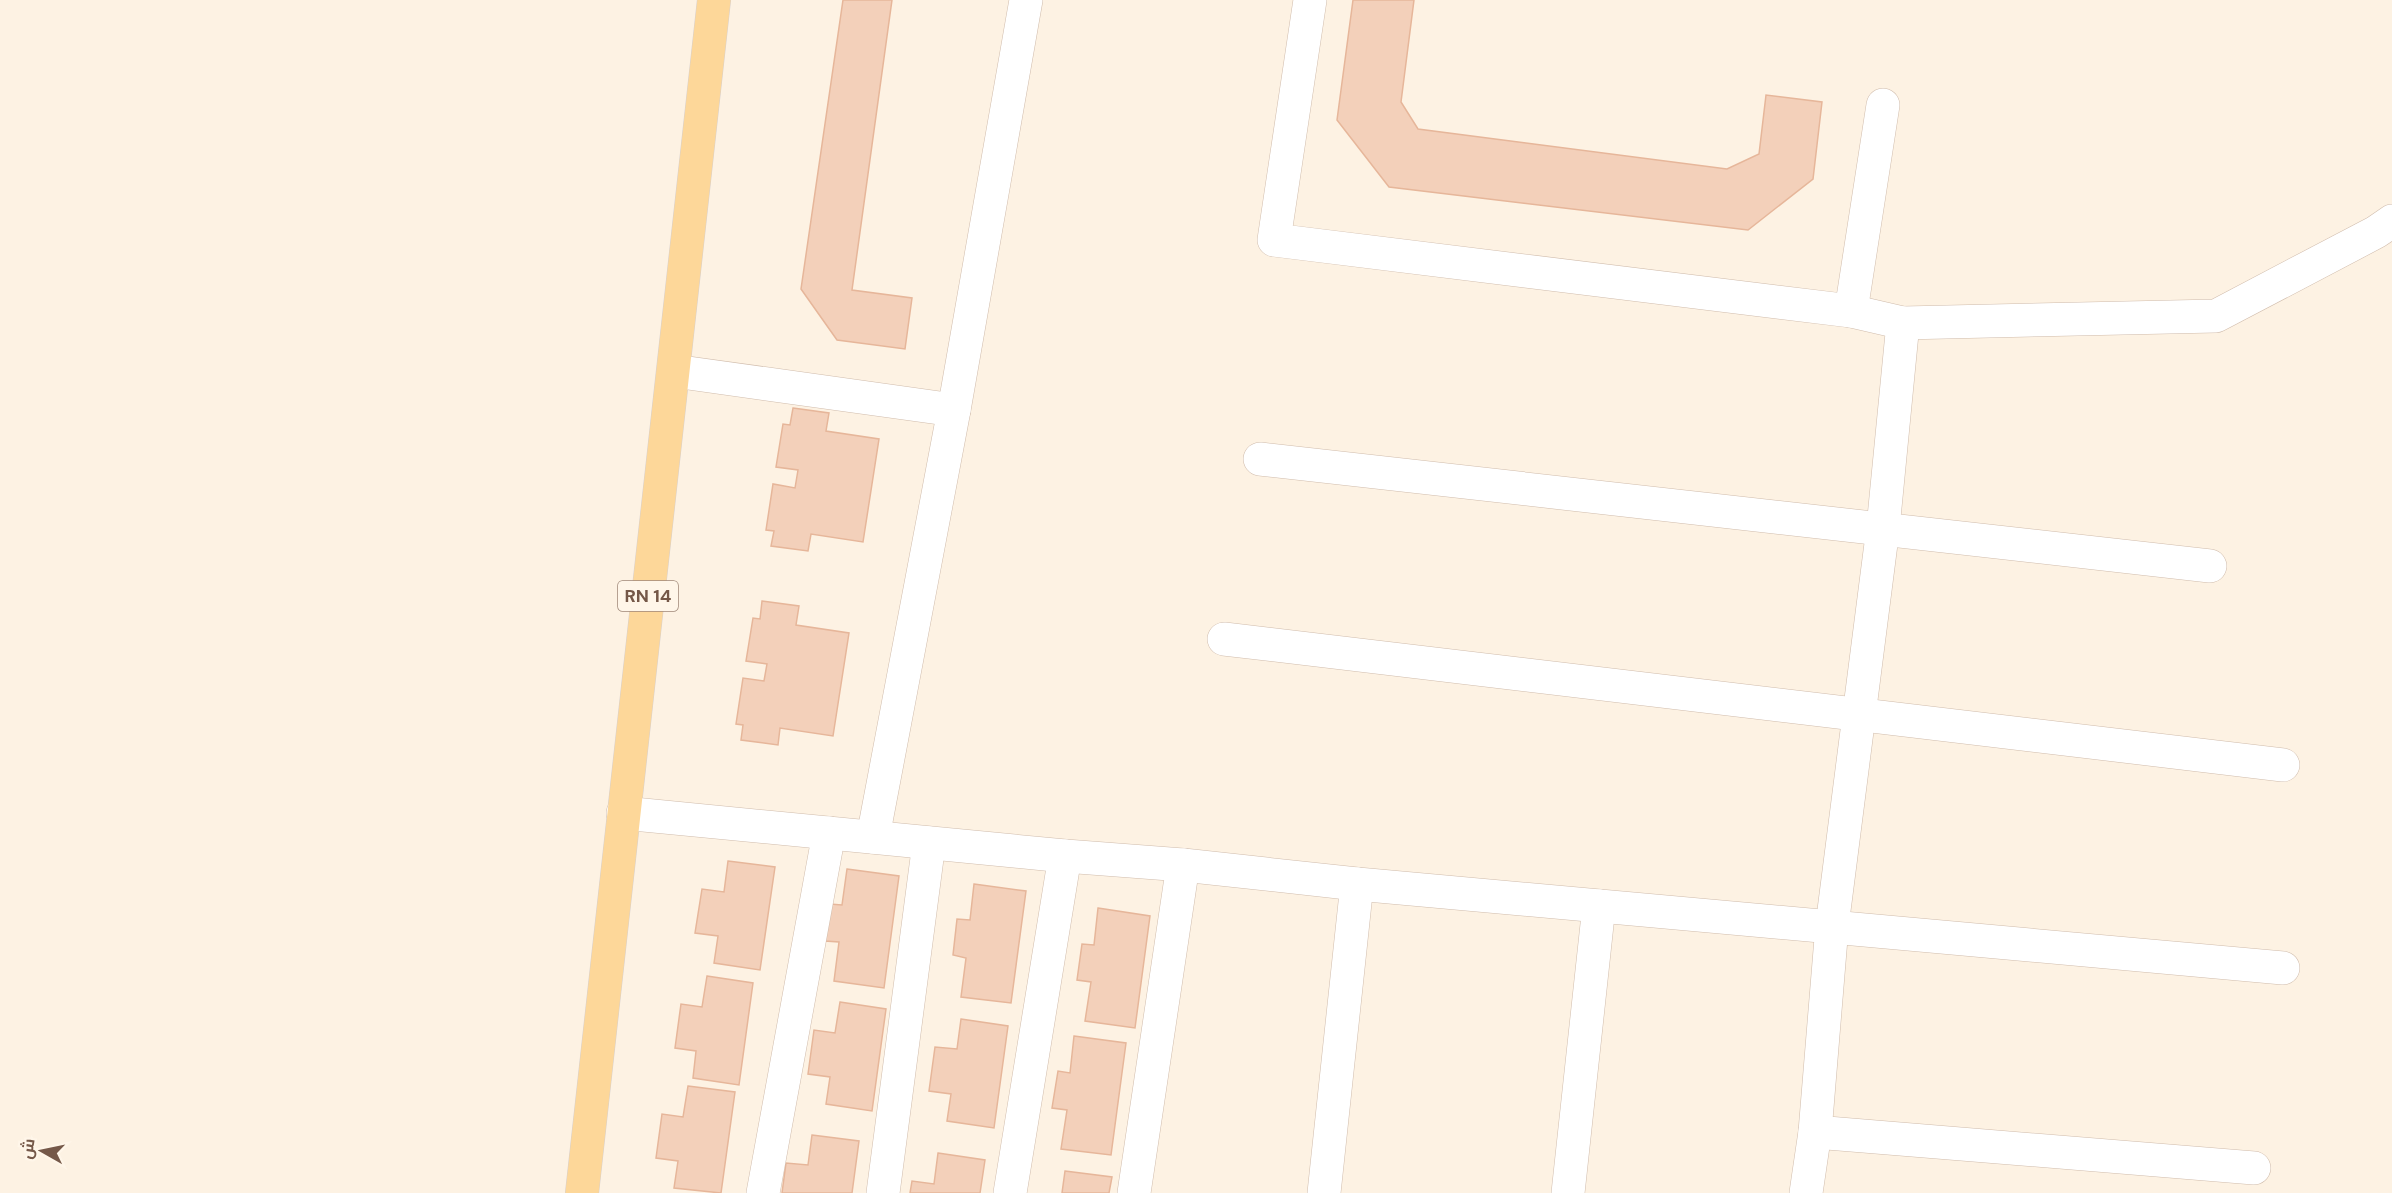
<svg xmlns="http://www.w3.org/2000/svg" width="2392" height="1193" font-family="'DM Sans',Cairo,sans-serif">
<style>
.building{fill:#f3d0ba;stroke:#e6b69a;stroke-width:1.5}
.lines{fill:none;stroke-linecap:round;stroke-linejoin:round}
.street-casing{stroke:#d0bcac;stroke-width:34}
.primary-casing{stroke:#d8d0cc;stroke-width:34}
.street{stroke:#fff;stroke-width:33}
.primary{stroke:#fdd799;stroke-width:33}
.labels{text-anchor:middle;stroke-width:4.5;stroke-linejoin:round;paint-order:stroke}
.shield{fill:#fff6e9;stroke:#9e8778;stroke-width:1.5}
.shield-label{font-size:18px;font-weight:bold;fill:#755848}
</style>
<rect width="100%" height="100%" fill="#fdf2e3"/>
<g class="building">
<polygon points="843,0 892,0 852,290 912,298 905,349 837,340 801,289"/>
<polygon points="1353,0 1414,0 1401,102 1418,129 1727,169 1759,154 1766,95 1822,102 1813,179 1748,230 1389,187 1337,120"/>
<polygon points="793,408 829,413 826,431 879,439 863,542 811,534 808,551 771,546 774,531 766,530 773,484 795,488 798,470 776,467 783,424 790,425"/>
<polygon points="762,601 799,606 796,625 849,633 833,736 780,728 778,745 741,740 743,725 736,724 743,678 764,681 767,664 746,661 753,618 760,619"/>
<polygon points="728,861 775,867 760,970 714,963 718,936 695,933 702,889 724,892"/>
<polygon points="847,869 899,876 884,988 834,981 839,942 825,941 830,904 842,905"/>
<polygon points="974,884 1026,891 1011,1003 961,997 966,958 953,955 957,919 970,920"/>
<polygon points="1098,908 1150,916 1135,1028 1085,1021 1091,982 1077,980 1082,944 1094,945"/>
<polygon points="707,976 753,983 739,1085 693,1078 696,1051 675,1048 681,1004 702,1007"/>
<polygon points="840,1002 886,1009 872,1111 826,1104 830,1077 808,1074 814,1030 835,1033"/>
<polygon points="961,1019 1008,1026 994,1128 947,1121 951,1094 929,1091 935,1047 957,1049"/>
<polygon points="1074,1036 1126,1043 1111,1155 1061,1149 1067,1110 1052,1108 1058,1071 1070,1073"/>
<polygon points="688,1086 735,1092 721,1193 674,1188 678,1161 656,1158 662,1114 683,1117"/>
<polygon points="812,1135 859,1141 852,1193 782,1193 786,1163 808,1165"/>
<polygon points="938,1153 985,1160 980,1193 910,1193 912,1181 934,1184"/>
<polygon points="1065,1171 1112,1177 1109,1193 1062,1193"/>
</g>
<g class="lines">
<g class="street-casing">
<g id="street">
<polyline points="1310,0 1274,240 1851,311 1903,323 2216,316 2376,232 2392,221"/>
<polyline points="1851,311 1883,105"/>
<polyline points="674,371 954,410"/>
<polyline points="1260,459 2210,566"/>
<polyline points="1224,639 2283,765"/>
<polyline points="623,813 1065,856 1183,865 1134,1193"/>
<polyline points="873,837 954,410 1026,0"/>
<polyline points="1183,865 1357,884 2283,968"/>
<polyline points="1815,1132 2254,1168"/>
<polyline points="763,1193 829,833"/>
<polyline points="883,1193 929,843"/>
<polyline points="1010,1193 1065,856"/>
<polyline points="1324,1193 1357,884"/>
<polyline points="1568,1193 1599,906"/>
<polyline points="1806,1193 1815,1132 1832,926 1883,528 1903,323"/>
</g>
</g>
<g class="primary-casing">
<path id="primary" d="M 582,1193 C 625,795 671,398 714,0"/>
</g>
<use href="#street" class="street"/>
<use href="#primary" class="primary"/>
</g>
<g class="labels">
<rect class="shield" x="618" y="581" width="60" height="30" rx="4.5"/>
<g class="shield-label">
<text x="648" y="602">RN 14</text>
</g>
</g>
<g transform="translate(42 1151) rotate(279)" stroke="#fff6e9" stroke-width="4.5" paint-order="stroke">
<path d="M0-4.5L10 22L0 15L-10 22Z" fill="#755848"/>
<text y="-9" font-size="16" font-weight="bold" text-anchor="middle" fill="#755848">ش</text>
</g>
</svg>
